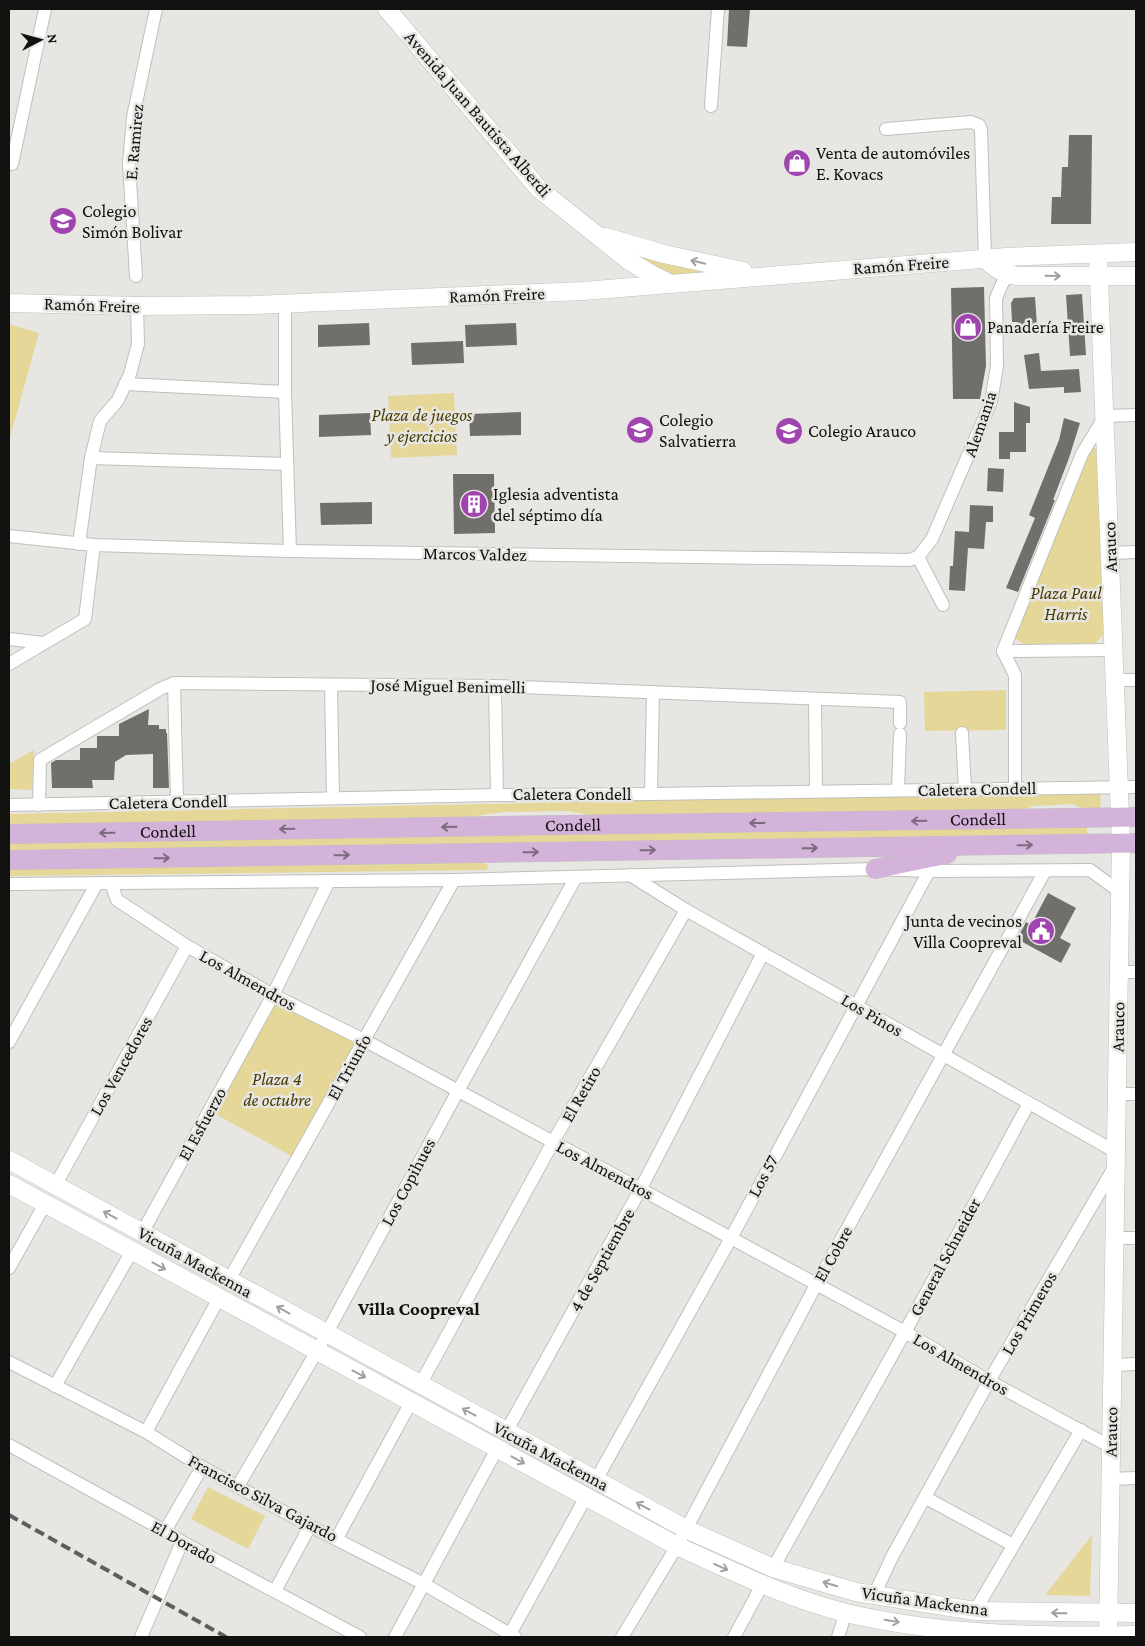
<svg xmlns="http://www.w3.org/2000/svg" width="1145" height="1646" font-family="'Crimson Pro',serif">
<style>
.green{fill:#e4d798}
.building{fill:#706f6c}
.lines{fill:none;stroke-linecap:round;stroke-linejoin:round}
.street-casing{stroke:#bfbfbb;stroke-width:14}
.secondary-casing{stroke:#bfbfbb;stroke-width:19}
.primary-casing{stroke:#c1c1c1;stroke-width:20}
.street{stroke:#fff;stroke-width:12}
.secondary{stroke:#fff;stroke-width:18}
.primary{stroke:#d4b3da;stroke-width:19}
.rail{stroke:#5e5e5c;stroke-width:4;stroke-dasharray:10 5;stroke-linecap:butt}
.oneway{stroke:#a0a09f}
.oneway2{stroke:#7c6a7f}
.labels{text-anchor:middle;stroke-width:5;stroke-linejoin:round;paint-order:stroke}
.street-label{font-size:18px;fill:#111110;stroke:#e7e6e3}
.poi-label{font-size:18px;fill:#111110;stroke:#e7e6e3;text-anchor:start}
.park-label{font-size:18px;font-style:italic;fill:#463b00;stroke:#e7e6e3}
.neighbourhood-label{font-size:19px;font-weight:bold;fill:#111110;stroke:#e7e6e3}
</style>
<rect width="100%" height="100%" fill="#e7e6e3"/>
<g class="green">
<polygon points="629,251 714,275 668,277"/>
<polygon points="9,324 39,333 9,441"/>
<polygon points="454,393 457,455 391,458 388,396"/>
<polygon points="1090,448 1095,448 1099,452 1106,623 1103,635 1096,643 1024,644 1016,639 1013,631"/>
<polygon points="1006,690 1006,730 925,731 924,692"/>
<polygon points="34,750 32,790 9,789 9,764"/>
<polygon points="1100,791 1101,811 1086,811 1073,804 1033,806 1022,811 594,816 568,811 503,812 456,819 9,826 9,814"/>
<polygon points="1087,825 1087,834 9,851 9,841"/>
<polygon points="448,858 488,864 487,870 9,876 9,864"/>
<polygon points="276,999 357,1040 293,1157 212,1112"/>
<polygon points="208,1487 265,1516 248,1549 191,1519"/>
<polygon points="1092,1535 1090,1596 1045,1595"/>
</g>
<g class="building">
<polygon points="729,9 750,9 747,47 727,46"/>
<polygon points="1069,135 1092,135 1091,224 1051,224 1052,197 1061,197 1062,167 1068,167"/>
<polygon points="984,287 986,366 980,399 953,399 951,288"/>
<polygon points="1082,294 1086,355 1070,356 1066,295"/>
<polygon points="1035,297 1037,326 1018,327 1017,322 1012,322 1011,303 1014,298"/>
<polygon points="369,323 370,345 318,347 318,325"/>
<polygon points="516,323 517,345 466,347 465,325"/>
<polygon points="463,341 464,363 412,365 411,343"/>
<polygon points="1039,353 1041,371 1079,369 1081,392 1064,393 1064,387 1029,389 1024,355"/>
<polygon points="1014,402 1030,407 1030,423 1026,423 1026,452 1010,452 1010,459 999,459 999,432 1014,432"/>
<polygon points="521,412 521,435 470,436 469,414"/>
<polygon points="370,413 371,435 319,437 319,415"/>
<polygon points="1064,418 1080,423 1069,458 1053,500 1055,500 1018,592 1006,588 1035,518 1029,515 1059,440"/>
<polygon points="988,468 1004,469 1003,492 987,491"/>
<polygon points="453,474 494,474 495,533 454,534"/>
<polygon points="372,502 372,524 321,525 320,503"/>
<polygon points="970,505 993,506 993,522 986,522 984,549 968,548 965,591 949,590 950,566 953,566 955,531 969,532"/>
<polygon points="149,709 148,725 159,725 159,729 166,729 166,733 167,733 169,788 153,788 153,754 126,755 115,762 114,780 92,780 93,788 52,788 51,763 56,760 80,760 80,748 97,748 97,736 119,736 119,724"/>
<polygon points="1048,893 1076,908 1060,938 1071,944 1061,963 1017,939 1026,922 1031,925"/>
</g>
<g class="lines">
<g class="street-casing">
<g id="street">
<polyline points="711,106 718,9"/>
<polyline points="886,129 971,122 979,125 981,130 985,259"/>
<polyline points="12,164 45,9"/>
<polyline points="136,276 129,164 133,117 156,9"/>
<polyline points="285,304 285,392 290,551"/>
<polyline points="125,384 285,392"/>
<polyline points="91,458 287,464"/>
<polyline points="9,536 94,545 290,551 909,560 918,557 932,539 991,402 997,366 996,298 1002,284 1008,275"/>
<polyline points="79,544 91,458 100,421 118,400 130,374 138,344 137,306"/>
<polyline points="1110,553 1136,552"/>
<polyline points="918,557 943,605"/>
<polyline points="9,639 44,643"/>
<polyline points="1003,651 1082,454 1105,416 1136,415"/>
<polyline points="1003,651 1015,675 1015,789"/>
<polyline points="1003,651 1113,650"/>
<polyline points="9,664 85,619 94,545"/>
<polyline points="1115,680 1136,680"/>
<polyline points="174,683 177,801"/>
<polyline points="331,685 333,798"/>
<polyline points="495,686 497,795"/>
<polyline points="815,699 816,791"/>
<polyline points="962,733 965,789"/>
<polyline points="898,790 900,734"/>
<polyline points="651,794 653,692"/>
<polyline points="9,805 497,795 651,794 1136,787"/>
<polyline points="39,805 40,760 160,689 174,683 495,686 900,702 900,723"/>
<polyline points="630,875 686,910 1116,1152"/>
<polyline points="111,883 117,900 187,946 273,995 364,1040 731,1238 905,1332 989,1381 1111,1447"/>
<polyline points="9,884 454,880 875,869 929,871 1090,870 1120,892"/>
<polyline points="1119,972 1136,972"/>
<polyline points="9,1042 97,883"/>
<polyline points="1117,1094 1136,1094"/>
<polyline points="55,1186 187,946"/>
<polyline points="142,1233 273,995 329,881"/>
<polyline points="1114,1238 1136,1238"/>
<polyline points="9,1268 45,1204"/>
<polyline points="229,1280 454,880"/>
<polyline points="9,1362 146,1432 202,1467 310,1526 424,1584 515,1637"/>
<polyline points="1112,1365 1136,1364"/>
<polyline points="420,1385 553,1142 686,910"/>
<polyline points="55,1386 132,1251"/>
<polyline points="146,1432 219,1298"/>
<polyline points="506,1432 640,1190 763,953"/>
<polyline points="9,1445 165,1531 182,1542 360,1637"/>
<polyline points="1110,1479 1136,1478"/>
<polyline points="596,1480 731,1238 929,871"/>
<polyline points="238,1486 317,1351 458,1091 576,877"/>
<polyline points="926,1498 1013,1545"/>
<polyline points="165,1531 202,1467"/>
<polyline points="337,1538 411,1402"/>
<polyline points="773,1568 905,1332 1029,1103"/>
<polyline points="275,1591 310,1526"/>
<polyline points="874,1595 893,1555 989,1381 1115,1166"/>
<polyline points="975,1611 1081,1430"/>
<polyline points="510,1634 586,1497"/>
<polyline points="141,1637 182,1542"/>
<polyline points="395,1637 497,1449"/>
<polyline points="622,1637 677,1546 816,1285 1045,871"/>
<polyline points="734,1637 762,1585"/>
<polyline points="838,1637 846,1612"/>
</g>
</g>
<g class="secondary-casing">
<g id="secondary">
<polyline points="387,9 539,189 628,260 651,274 669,283"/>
<polyline points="606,237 664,254 743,271"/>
<polyline points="1098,254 1121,843 1108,1637"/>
<path d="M 985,259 C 995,269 1004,274 1018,276 L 1136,276"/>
<polyline points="9,303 137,306 252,305 583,291 1006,257 1136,252"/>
<polyline points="9,1160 686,1529 773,1568 856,1592 975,1611 1136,1613"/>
<path d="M 9,1184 L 677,1546 C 732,1571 787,1598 846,1613 C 940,1635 1040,1637 1136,1635"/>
</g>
</g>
<g class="primary-casing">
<g id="primary">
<path id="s1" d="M 9,834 L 498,826 L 1136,817"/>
<polyline points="9,860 1136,843"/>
<polyline points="875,869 947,854"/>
</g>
</g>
<use href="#street" class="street"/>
<use href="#secondary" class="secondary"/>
<use href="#primary" class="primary"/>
<polyline class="rail" points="9,1515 226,1637"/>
</g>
<defs><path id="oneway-shaft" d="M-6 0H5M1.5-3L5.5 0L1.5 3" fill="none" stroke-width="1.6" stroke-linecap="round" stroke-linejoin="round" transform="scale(1.25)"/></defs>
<g class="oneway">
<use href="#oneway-shaft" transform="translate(698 262) rotate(-167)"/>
<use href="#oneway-shaft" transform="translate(1053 276) rotate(1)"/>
<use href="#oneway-shaft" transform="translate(110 1215) rotate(-151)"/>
<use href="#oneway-shaft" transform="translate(159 1266) rotate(28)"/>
<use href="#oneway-shaft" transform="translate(283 1310) rotate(-151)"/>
<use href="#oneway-shaft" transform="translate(359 1374) rotate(28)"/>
<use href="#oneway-shaft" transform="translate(469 1412) rotate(-152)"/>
<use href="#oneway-shaft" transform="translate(518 1460) rotate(29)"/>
<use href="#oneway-shaft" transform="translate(643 1506) rotate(-152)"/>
<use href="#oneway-shaft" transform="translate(721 1567) rotate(24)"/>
<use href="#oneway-shaft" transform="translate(830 1584) rotate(-163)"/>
<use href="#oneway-shaft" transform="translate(1059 1613) rotate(-179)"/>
<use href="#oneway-shaft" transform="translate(892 1621) rotate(10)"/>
</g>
<g class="oneway2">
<use href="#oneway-shaft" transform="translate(919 821) rotate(179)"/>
<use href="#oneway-shaft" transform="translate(757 823) rotate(179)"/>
<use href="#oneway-shaft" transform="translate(449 827) rotate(179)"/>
<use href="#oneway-shaft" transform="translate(287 829) rotate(179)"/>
<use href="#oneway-shaft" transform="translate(107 833) rotate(179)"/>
<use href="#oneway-shaft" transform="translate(1025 845) rotate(-1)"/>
<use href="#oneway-shaft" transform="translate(810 848) rotate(-1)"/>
<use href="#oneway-shaft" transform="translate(648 850) rotate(-1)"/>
<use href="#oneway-shaft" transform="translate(531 852) rotate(-1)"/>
<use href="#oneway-shaft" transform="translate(342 855) rotate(-1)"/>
<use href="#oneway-shaft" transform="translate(162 858) rotate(-1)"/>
</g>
<defs>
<g id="shop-disc" transform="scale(1.4375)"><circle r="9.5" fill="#a044af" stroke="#e7e6e3"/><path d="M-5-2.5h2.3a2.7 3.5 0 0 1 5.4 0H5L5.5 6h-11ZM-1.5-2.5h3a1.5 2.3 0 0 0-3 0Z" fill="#fff"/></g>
<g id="school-disc" transform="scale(1.4375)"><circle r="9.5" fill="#a044af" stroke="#e7e6e3"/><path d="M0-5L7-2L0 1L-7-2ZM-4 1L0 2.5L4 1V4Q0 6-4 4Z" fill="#fff"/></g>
<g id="building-disc" transform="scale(1.4375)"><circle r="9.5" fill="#a044af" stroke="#e7e6e3"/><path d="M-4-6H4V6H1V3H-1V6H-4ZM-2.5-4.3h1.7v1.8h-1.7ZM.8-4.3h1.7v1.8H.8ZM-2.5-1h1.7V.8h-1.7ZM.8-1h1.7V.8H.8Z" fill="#fff"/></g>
<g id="civic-disc" transform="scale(1.4375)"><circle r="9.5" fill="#a044af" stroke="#e7e6e3"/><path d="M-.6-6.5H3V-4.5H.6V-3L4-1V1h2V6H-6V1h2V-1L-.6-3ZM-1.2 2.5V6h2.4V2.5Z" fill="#fff"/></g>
</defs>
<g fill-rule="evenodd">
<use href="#shop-disc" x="797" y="163"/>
<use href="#school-disc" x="63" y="221"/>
<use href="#shop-disc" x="968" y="327"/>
<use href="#school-disc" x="640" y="430"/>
<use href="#school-disc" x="789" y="431"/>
<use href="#building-disc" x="474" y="504"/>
<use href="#civic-disc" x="1041" y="931"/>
</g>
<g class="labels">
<g class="street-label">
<text transform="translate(478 114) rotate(49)" y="6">Avenida Juan Bautista Alberdi</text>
<text transform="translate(134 142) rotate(-85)" y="6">E. Ramirez</text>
<text transform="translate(901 265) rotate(-4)" y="6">Ramón Freire</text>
<text transform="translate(497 295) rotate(-2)" y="6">Ramón Freire</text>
<text transform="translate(92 305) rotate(2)" y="6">Ramón Freire</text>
<text transform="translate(980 424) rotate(-71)" y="6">Alemania</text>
<text transform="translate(1110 547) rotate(-92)" y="6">Arauco</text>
<text transform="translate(475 554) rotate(1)" y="6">Marcos Valdez</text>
<text transform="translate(448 686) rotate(1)" y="6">José Miguel Benimelli</text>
<text transform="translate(977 789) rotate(-1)" y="6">Caletera Condell</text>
<text x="572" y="800">Caletera Condell</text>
<text transform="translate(168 802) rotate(-1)" y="6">Caletera Condell</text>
<text dy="6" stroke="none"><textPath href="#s1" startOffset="969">Condell</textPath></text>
<text dy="6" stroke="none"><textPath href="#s1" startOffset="564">Condell</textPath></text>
<text dy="6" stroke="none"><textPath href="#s1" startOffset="159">Condell</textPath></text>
<text transform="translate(248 980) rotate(29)" y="6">Los Almendros</text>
<text transform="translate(872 1015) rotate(30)" y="6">Los Pinos</text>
<text transform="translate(1118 1027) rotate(-89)" y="6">Arauco</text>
<text transform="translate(121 1066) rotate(-61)" y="6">Los Vencedores</text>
<text transform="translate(349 1067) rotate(-61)" y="6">El Triunfo</text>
<text transform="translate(581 1094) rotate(-60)" y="6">El Retiro</text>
<text transform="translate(202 1124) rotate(-61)" y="6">El Esfuerzo</text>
<text transform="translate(605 1170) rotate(28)" y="6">Los Almendros</text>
<text transform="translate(763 1176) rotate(-62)" y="6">Los 57</text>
<text transform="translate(408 1182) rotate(-62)" y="6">Los Copihues</text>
<text transform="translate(833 1254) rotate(-61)" y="6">El Cobre</text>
<text transform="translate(945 1257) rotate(-62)" y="6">General Schneider</text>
<text transform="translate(602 1260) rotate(-61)" y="6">4 de Septiembre</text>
<text transform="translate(195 1262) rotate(29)" y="6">Vicuña Mackenna</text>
<text transform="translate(1029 1313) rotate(-60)" y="6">Los Primeros</text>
<text transform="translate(961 1364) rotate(30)" y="6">Los Almendros</text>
<text transform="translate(1111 1432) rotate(-89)" y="6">Arauco</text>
<text transform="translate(551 1456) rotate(28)" y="6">Vicuña Mackenna</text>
<text transform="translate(263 1498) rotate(28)" y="6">Francisco Silva Gajardo</text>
<text transform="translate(184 1542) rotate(29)" y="6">El Dorado</text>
<text transform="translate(925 1601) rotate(8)" y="6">Vicuña Mackenna</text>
</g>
<g class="poi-label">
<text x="816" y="159">Venta de automóviles<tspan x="816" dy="21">E. Kovacs</tspan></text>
<text x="82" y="217">Colegio<tspan x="82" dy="21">Simón Bolivar</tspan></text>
<text x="987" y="333">Panadería Freire</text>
<text x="659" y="426">Colegio<tspan x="659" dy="21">Salvatierra</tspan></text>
<text x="808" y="437">Colegio Arauco</text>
<text x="493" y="500">Iglesia adventista<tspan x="493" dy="21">del séptimo día</tspan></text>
<text x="1022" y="927" text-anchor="end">Junta de vecinos<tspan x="1022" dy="21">Villa Coopreval</tspan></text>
</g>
<g class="park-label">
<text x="422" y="421">Plaza de juegos<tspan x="422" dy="21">y ejercicios</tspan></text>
<text x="1066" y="599">Plaza Paul<tspan x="1066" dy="21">Harris</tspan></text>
<text x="277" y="1085">Plaza 4<tspan x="277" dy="21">de octubre</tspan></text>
</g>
<g class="neighbourhood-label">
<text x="419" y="1315">Villa Coopreval</text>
</g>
</g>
<rect width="1145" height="1646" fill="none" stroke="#111110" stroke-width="20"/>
<g transform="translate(40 40) rotate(84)" stroke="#e7e6e3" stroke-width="4" paint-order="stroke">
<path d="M0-4L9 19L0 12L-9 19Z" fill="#111110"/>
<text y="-8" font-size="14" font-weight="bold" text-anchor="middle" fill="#111110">N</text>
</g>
</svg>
